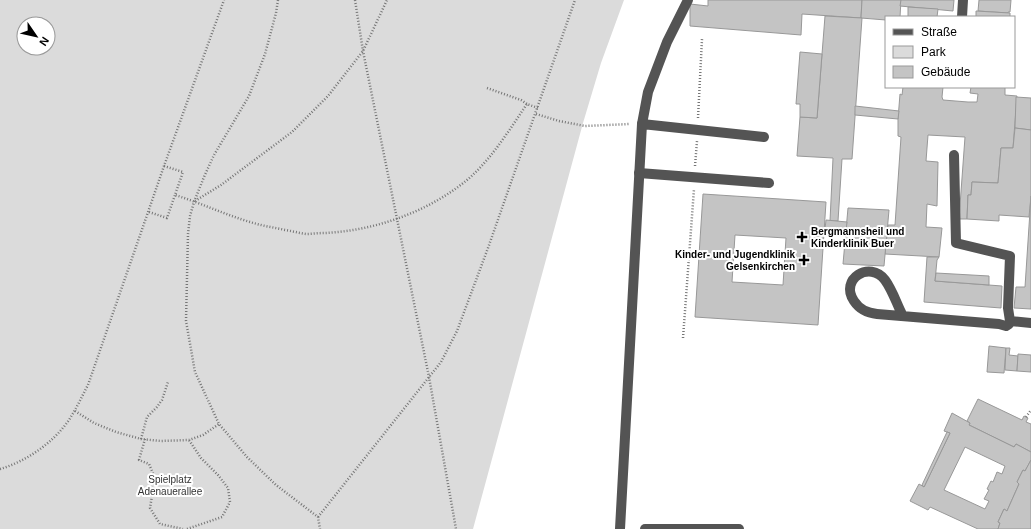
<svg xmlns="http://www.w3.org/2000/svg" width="1031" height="529" font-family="Helvetica,sans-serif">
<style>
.green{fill:#dbdbdb;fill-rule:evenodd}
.building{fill:#c4c4c4;stroke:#989898;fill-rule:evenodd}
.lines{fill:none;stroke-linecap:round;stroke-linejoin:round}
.path{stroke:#767676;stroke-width:2.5;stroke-dasharray:1 2;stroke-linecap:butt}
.minor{stroke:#545454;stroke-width:10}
.poi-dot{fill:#000;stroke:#fff;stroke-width:1.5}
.labels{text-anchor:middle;stroke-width:4;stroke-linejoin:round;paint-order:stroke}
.poi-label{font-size:10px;font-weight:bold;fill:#000;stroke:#fff;text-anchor:start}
.park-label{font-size:10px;fill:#323232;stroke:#fff}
</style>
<rect width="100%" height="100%" fill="#fff"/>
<path class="green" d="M 0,0 L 624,0 L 601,63 L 583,123 L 473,529 L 0,529 ZM 24,24 L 48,24 L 48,48 L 24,48 Z"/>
<g class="building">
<polygon points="708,0 862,0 861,18 802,14 801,35 690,26 690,4 708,6"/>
<polygon points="862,0 901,0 900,17 886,17 886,20 861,18"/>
<polygon points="901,0 954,0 953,11 900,6"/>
<polygon points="979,0 1011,0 1010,12 1008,12 1008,13 978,11"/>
<polygon points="908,7 938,9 937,17 908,17"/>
<polygon points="976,11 1010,13 1010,17 976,17"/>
<polygon points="825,16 862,18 852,159 842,159 838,221 830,221 833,158 797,156 800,117 817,118"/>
<polygon points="800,52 822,54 817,118 800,117 800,104 796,104"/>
<polygon points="903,87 943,87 942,97 943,100 968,102 977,102 978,94 970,93 971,87 1005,87 1005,95 1017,96 1013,148 1001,148 998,183 972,182 971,195 968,195 967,219 959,219 965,137 928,135 926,161 938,162 937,206 927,204 926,227 942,228 939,257 885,254 888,225 895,225 901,137 898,136 898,119 900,94 902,95"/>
<polygon points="1016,97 1031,98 1031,130 1015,128"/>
<polygon points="855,106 899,111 898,119 855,115"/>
<polygon points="1015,128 1031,130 1031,196 1029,217 999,215 999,221 967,219 968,195 971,195 972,182 998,183 1001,148 1013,148"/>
<path d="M 703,194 L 826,202 L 818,325 L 695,317 ZM 735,235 L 786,238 L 783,285 L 732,282 Z"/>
<polygon points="1031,196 1031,309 1014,308 1016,287 1025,287"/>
<polygon points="848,208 889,210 884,266 843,264"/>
<polygon points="826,220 847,222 846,231 825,229"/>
<polygon points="927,257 939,257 937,260 935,281 1002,286 1001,308 924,302"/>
<polygon points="936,273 989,276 989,285 935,281"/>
<polygon points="989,346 1006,348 1004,373 987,372"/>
<polygon points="1006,348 1010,348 1009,355 1018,356 1017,371 1005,370"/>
<polygon points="1018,354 1031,355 1031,372 1017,371"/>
<polygon points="978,399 1022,420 1024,416 1028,418 1026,422 1031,424 1031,452 1016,444 1014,447 969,425 970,423 967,421"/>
<path d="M 952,413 L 970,423 L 969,425 L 1014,447 L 1016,444 L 1031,452 L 1031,460 L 1025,471 L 1023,470 L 1017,482 L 1019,484 L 1007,511 L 1004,509 L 998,522 L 1000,523 L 998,529 L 978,529 L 930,507 L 928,510 L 910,501 L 919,484 L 924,487 L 950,433 L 944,431 ZM 965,447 L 1005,466 L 1002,474 L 997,472 L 993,482 L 991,481 L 987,489 L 989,490 L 984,499 L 989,501 L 985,509 L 944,490 Z"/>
<polygon points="947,432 950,433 924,487 922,485"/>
<polygon points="1031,460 1031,529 998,529 1000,523 998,522 1004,509 1007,511 1019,484 1017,482 1023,470 1025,471"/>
</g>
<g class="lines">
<g class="path">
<polyline points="278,0 276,13 265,54 249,96 214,155 204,177 194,202 190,216 188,234 186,321 195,372 219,424 247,457 276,485 318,517 320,529"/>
<polyline points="355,0 363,51 429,377 456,529"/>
<polyline points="487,88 521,100 527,104"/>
<polyline points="536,114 559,121 585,126 630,124"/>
<polyline points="698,118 702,39"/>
<path d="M 164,166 L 183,172 L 175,195 C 204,204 232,218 261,225 C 269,227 277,228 285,230 C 292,231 299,233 306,234 C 312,234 318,233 324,233 C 374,231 428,212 467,180 C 492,159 509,130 527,104 L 538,108"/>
<polyline points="695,166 697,141"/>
<polyline points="195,201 221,185 292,132 328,96 363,51 387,0"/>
<polyline points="149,212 167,218 175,195"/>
<polyline points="683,338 694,189"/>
<polyline points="75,411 94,423 116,432 141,439 161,441 189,440 203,435 219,424"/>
<polyline points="1026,417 1031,410"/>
<polyline points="141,439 147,417 157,407 162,400 168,382"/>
<polyline points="145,439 139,460 149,464 155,478 150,508 160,524 183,529"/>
<path d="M 0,469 C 25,462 51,444 66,424 C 75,412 81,398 88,385 L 164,166 L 224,0"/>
<polyline points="318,517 441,362 457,331 488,248 575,0"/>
<polyline points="187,529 222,517 230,502 228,488 218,475 201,458 189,440"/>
</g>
<g class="minor">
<polyline points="962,17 963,0"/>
<polyline points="642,124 648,92 667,42 688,0"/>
<polyline points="954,155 956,243 1010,256 1008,308 1010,321 1031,323"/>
<polyline points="639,173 769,183"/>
<path d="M 903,316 C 897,305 893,291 885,280 C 870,260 839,279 854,301 C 860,310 867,313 877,314 L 999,324 L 1006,326 L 1009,324 L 1010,321"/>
<polyline points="620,529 642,124 764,137"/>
<polyline points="645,529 739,529"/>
</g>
</g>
<g class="poi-dot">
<path d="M800 231h4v4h4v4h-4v4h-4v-4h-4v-4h4z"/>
<path d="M802 254h4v4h4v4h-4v4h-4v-4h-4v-4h4z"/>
</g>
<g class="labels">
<g class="poi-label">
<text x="811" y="235">Bergmannsheil und<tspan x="811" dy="12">Kinderklinik Buer</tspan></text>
<text x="795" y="258" text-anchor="end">Kinder- und Jugendklinik<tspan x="795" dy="12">Gelsenkirchen</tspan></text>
</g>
<g class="park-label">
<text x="170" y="483">Spielplatz<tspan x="170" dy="12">Adenauerallee</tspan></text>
</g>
</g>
<rect x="885" y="16" width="130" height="72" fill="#ffffff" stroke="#999999"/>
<rect x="893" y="29" width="20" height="6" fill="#545454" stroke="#999999"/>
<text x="921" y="36" font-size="12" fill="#000000">Straße</text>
<rect x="893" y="46" width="20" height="12" fill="#dbdbdb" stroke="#999999"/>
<text x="921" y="56" font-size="12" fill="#000000">Park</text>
<rect x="893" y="66" width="20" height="12" fill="#c4c4c4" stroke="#999999"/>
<text x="921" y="76" font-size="12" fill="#000000">Gebäude</text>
<g transform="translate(36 36) rotate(124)"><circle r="19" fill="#ffffff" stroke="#999999"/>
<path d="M0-3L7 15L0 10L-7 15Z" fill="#000000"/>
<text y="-6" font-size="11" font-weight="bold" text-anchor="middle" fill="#000000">N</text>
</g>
</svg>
